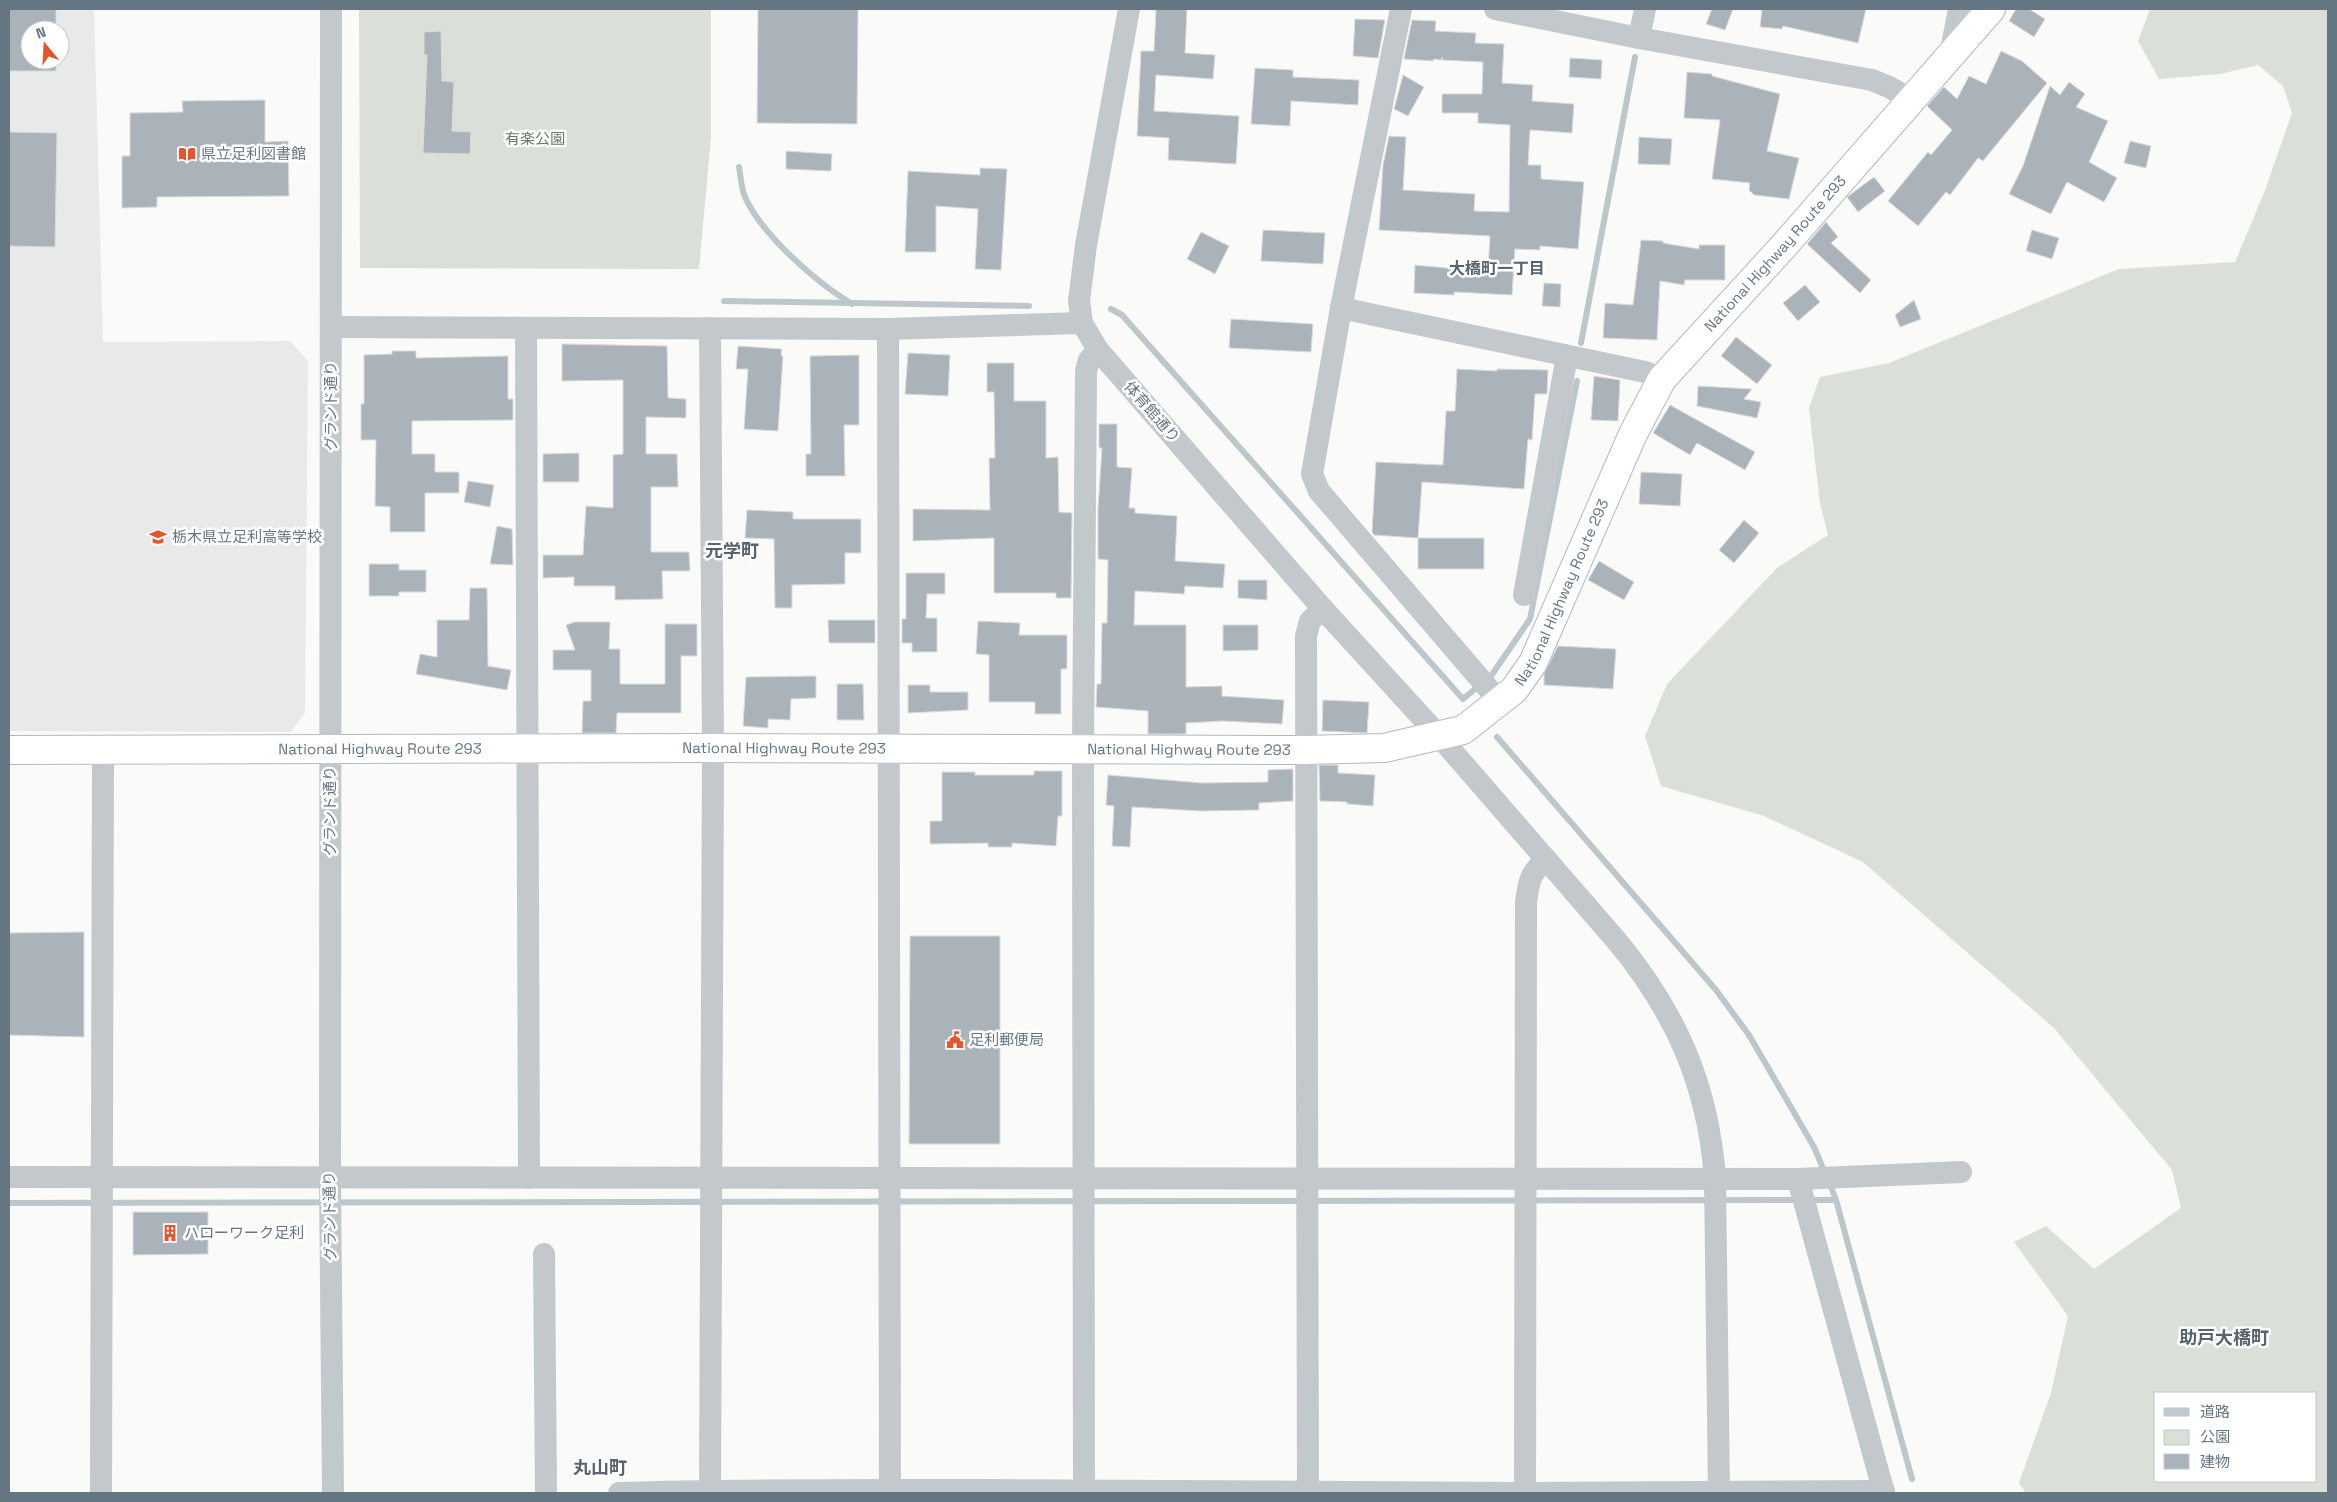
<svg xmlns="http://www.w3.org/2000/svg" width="2337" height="1502" font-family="'Space Grotesk','Noto Sans JP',sans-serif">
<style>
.built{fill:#e8e9e9;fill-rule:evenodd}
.green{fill:#dadfd7;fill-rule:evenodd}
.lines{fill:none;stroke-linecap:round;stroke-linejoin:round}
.stream{stroke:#bbc7cb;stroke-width:6}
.building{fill:#aab3b9;stroke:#dcdcda}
.highway-casing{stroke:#b4b9bd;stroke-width:30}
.minor{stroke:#c3c8cc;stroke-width:22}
.highway{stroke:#fff;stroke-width:28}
.labels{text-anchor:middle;stroke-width:5;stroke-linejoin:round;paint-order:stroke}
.park-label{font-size:15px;fill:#687a64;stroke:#fff}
.poi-label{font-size:15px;fill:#657683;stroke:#fff;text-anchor:start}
.street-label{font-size:15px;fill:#657683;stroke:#fff}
.neighbourhood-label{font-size:16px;font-weight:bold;fill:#57646e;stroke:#fff}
.quarter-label{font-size:18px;font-weight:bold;fill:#57646e;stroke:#fff}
</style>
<rect width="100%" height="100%" fill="#fafaf8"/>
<path class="built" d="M 9,9 L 94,9 L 103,342 L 290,341 L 308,361 L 305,713 L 291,732 L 9,731 ZM 30,30 L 60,30 L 60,60 L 30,60 Z"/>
<g class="green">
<polygon points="359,9 711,9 711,137 699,269 360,268"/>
<path d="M 2150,9 L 2328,9 L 2328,1493 L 2026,1493 L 2019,1483 L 2051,1393 L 2068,1316 L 2014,1242 L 2046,1226 L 2094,1269 L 2181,1208 L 2172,1170 L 2054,1028 L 1863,862 L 1764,816 L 1661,786 L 1645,736 L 1667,684 L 1777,568 L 1828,535 L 1820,504 L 1809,408 L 1820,377 L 1889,363 L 2119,269 L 2235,262 L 2264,193 L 2292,113 L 2283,86 L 2258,65 L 2220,74 L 2159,79 L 2138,41 ZM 2156,1393 L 2316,1393 L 2316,1481 L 2156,1481 Z"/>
</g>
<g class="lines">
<g class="stream">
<path d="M 739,167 C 741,177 741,188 745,197 C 762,235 817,283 852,304"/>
<polyline points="724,301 1029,306"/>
<polyline points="1111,309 1122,315 1463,699 1491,676 1530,619 1577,381"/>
<polyline points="1581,343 1635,57"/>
<polyline points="1497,737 1716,990 1749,1035 1814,1147 1825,1173"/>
<polyline points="1829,1182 1836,1200 1912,1479"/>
<polyline points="9,1203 1836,1200"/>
</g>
</g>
<g class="building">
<polygon points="9,9 56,9 56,30 30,30 30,60 56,60 56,71 9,71"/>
<polygon points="758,9 858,9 857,124 757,123"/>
<polygon points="1156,9 1187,9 1185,53 1215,55 1213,79 1156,75 1154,111 1239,116 1236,164 1168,160 1169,138 1137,136 1141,51 1154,51"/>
<polygon points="1712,9 1733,9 1725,30 1706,24"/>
<polygon points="1762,9 1866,9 1858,43 1783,26 1782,29 1760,27"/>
<polygon points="2016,9 2029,9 2045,19 2034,37 2009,21"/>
<polygon points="1355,19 1385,20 1378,58 1353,56"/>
<polygon points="1412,20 1436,21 1435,31 1476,33 1475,43 1504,44 1502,83 1533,85 1532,101 1574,104 1572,133 1530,130 1528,165 1541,165 1541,179 1584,182 1578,249 1540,246 1540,250 1515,249 1512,295 1454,292 1454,295 1414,293 1415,265 1488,272 1490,236 1379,230 1383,165 1389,136 1406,137 1403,190 1475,194 1474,211 1509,212 1510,125 1478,123 1478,113 1442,113 1442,94 1482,94 1483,62 1442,60 1442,57 1441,60 1434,59 1433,61 1404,59"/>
<polygon points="441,31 442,81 454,82 452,131 471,132 470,154 423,153 427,55 424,55 424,32"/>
<polygon points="2001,51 2022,61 2047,83 1983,161 1978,158 1950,195 1946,192 1918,226 1888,201 1928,152 1931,155 1952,130 1927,106 1944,87 1957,99 1969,76 1986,84"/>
<polygon points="1570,58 1602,60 1601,79 1569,77"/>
<polygon points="1255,68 1293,70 1293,77 1359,80 1358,105 1291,101 1290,126 1251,124"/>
<polygon points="1687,72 1712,74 1712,76 1780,94 1767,151 1799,158 1789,199 1754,195 1749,190 1750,183 1712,179 1720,120 1684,118"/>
<polygon points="1403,75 1424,87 1408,116 1394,109"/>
<polygon points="2069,82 2085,94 2076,107 2108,121 2089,162 2117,178 2104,202 2067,182 2051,214 2009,194 2023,166 2050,86 2060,95"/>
<polygon points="265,100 265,142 288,141 289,196 157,197 157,207 122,208 122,156 130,156 130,113 183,112 182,101"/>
<polygon points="9,132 57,133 55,247 9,246"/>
<polygon points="1639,137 1672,139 1670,165 1638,164"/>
<polygon points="2130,141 2151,146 2146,168 2124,163"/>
<polygon points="786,151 832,154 831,171 786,169"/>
<polygon points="980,168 1007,169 1001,270 975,269 978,209 936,206 936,252 905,252 908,171 980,175"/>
<polygon points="1874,177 1885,191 1858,212 1847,197"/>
<polygon points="1826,222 1838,237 1831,243 1871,280 1860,293 1807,244"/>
<polygon points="1263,230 1325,233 1323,264 1261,261"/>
<polygon points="2032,230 2059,238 2052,259 2026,251"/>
<polygon points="1201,232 1229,246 1215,274 1187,259"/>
<polygon points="1641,240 1663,241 1663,243 1699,249 1699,245 1725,245 1725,280 1685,280 1684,285 1660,281 1657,340 1603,338 1605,303 1633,305"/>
<polygon points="1544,283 1561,284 1560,307 1542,306"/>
<polygon points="1805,285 1820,302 1798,321 1783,303"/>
<polygon points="1914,300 1921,319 1900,327 1895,315"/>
<polygon points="1231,319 1313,324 1311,352 1229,348"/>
<polygon points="1736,337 1772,365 1757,384 1721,356"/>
<polygon points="562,344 667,346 668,398 686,399 686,418 646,417 646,454 677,454 678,487 651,487 651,552 689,552 690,571 662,571 663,599 615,600 615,586 574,586 574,577 543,578 543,555 583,555 586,506 613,508 613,455 623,454 623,380 562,381"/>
<polygon points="738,346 782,349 781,356 783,356 778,431 744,429 748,369 736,369"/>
<polygon points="392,351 416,351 416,358 508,356 508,399 513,399 513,420 412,421 412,454 435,454 435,472 459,472 459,493 425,493 425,532 390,532 390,507 375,506 376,440 361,440 361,404 364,404 364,355 392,354"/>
<polygon points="908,353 950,355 948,396 905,394"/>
<polygon points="859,355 859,425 844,425 845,476 806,476 806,454 811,454 810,356"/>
<polygon points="987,363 1014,363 1014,401 1046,401 1046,458 1058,457 1059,512 1072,513 1071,598 1056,598 1056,593 994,593 994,538 913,541 913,509 990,510 989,458 995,458 994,392 987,392"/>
<polygon points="1457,369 1497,371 1497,369 1548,370 1547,394 1535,394 1532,440 1528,439 1524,489 1422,482 1418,538 1374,535 1372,532 1376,462 1443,465 1446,411 1455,411"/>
<polygon points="1594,376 1620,380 1618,421 1591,420"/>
<polygon points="1698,386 1752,389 1744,399 1761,402 1757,418 1697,406"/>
<polygon points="1670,405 1755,452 1745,470 1697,443 1690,455 1653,433"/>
<polygon points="1099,424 1117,424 1117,467 1132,468 1129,508 1135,508 1135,513 1177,516 1175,561 1225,564 1223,588 1185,586 1184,594 1135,591 1134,625 1186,625 1186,687 1222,686 1222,696 1284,700 1282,724 1222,721 1186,723 1186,734 1148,734 1148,711 1096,707 1097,684 1101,684 1102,623 1107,623 1108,560 1098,559 1098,508 1102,448 1099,448"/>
<polygon points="579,453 579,482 543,482 543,454"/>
<polygon points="1641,472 1682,474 1680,506 1639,504"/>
<polygon points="468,481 494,485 490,507 464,502"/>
<polygon points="747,510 793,512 793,519 861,519 861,553 845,553 845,584 792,585 792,608 775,608 774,539 745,538"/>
<polygon points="1744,520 1759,533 1734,563 1719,550"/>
<polygon points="497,526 512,529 513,565 490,564"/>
<rect x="1418" y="538" width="66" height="31"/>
<polygon points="1599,561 1634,582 1624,600 1588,580"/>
<polygon points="369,564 399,564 399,570 426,570 426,592 399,592 399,596 369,596"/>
<polygon points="906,573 945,573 945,594 927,594 926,618 937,618 937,652 912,652 912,643 902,643 902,619 906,619"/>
<polygon points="1238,580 1267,580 1267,600 1238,598"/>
<polygon points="470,588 487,588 488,666 511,670 507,690 416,674 420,654 437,657 437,620 469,620"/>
<polygon points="828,620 875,620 875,643 829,643"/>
<polygon points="978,621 1020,623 1019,635 1067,635 1067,669 1061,669 1061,714 1035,714 1035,702 989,702 989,655 976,654"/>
<polygon points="575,622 610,622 609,649 620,649 620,684 665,684 665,624 697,624 697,656 681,656 681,713 617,713 616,733 582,733 583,701 591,701 591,670 553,670 553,650 575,650 566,625"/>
<polygon points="1223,625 1258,625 1258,650 1223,651"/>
<polygon points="1558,646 1616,649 1613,689 1544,685 1544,674"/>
<polygon points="816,676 816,698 791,699 790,720 768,719 768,728 743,726 746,677"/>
<polygon points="837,684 863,684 864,720 837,720"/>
<polygon points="908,685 930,685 930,692 968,692 968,710 908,713"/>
<polygon points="1323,700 1369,702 1367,733 1322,731"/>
<polygon points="1319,765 1338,765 1338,773 1375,775 1373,806 1347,804 1347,802 1320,801"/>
<polygon points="1293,769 1293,801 1259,803 1259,810 1201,811 1132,807 1130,847 1112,846 1114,806 1106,805 1108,775 1202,783 1268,782 1268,770"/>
<polygon points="1034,771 1062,771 1062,816 1058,816 1056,846 1012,843 1012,847 988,847 988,843 930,844 930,821 942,821 942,772 975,772 975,775 1034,775"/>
<polygon points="84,932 84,1037 9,1035 9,933"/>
<polygon points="910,936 1000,936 1000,1144 909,1144"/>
<polygon points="133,1212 208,1212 208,1254 133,1255"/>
</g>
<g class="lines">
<g class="highway-casing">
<g id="highway">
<path id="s1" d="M 9,750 L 713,748 L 1305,750 L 1384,748 L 1463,730 L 1514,690 L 1533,663 L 1633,434 L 1662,379 L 1781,249 L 1991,9"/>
</g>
</g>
<g class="minor">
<polyline points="331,9 330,1179 333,1493"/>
<path d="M 1129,9 L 1086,245 L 1079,301 L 1082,323 L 1098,350 L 1323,609 L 1439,736 L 1616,940 C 1676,1012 1708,1085 1715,1178 L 1719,1493"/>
<polyline points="1401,9 1341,308 1312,474 1319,491 1500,702"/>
<polyline points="1495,9 1639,38 1872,80 1891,88 1909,99"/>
<polyline points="1639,38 1645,9"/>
<polyline points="1951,51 1959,9"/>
<polyline points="1341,308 1645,372 1662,379"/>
<polyline points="331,327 888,329 1082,323"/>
<polyline points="526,328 529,1178"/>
<polyline points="710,328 713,748 710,1493"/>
<polyline points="888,329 890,1493"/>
<polyline points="1524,595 1567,356"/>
<polyline points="9,1177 1798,1179 1961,1172"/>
<polyline points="1798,1179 1884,1493"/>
<polyline points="544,1254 546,1493"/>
<polyline points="101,1493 103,749"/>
<path d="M 619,1493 C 741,1489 863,1490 985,1490 C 1163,1490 1341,1491 1519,1493"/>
<polyline points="1084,1493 1083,749 1086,371 1089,360 1098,350"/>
<polyline points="1308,1493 1306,636 1310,621 1323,609"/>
<path d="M 1525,1493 L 1526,902 C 1529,880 1530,874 1546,859"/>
<polyline points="1530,1493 1884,1491"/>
</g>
<use href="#highway" class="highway"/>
</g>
<defs>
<g id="library-bare" transform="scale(1.35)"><path d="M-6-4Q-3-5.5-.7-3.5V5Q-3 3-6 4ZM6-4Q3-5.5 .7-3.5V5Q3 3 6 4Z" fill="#e4572e" stroke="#fff" stroke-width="2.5" paint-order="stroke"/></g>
<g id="school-bare" transform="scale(1.35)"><path d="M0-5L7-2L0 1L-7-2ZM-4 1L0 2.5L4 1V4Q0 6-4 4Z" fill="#e4572e" stroke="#fff" stroke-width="2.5" paint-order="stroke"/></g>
<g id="civic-bare" transform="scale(1.35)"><path d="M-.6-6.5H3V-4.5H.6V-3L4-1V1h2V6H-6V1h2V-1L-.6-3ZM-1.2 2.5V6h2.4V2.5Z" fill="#e4572e" stroke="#fff" stroke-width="2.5" paint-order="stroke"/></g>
<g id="building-bare" transform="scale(1.35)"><path d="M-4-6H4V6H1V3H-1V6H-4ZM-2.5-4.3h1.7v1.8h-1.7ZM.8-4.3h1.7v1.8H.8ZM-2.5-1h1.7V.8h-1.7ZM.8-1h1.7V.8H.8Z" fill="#e4572e" stroke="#fff" stroke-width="2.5" paint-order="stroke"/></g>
</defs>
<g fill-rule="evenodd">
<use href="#library-bare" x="187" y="154"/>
<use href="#school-bare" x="158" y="537"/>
<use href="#civic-bare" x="955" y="1040"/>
<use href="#building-bare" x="170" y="1233"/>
</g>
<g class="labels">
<g class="park-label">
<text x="535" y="144">有楽公園</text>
</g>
<g class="poi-label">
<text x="201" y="159">県立足利図書館</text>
<text x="172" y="542">栃木県立足利高等学校</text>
<text x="969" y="1045">足利郵便局</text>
<text x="184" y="1238">ハローワーク足利</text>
</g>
<g class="street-label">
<text dy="5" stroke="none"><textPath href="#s1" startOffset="2035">National Highway Route 293</textPath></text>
<text transform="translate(331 406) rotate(-90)" y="5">グランド通り</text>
<text transform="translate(1152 412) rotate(49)" y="5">体育館通り</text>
<text dy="5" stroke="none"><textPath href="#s1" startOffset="1630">National Highway Route 293</textPath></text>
<text dy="5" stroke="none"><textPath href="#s1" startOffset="371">National Highway Route 293</textPath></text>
<text dy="5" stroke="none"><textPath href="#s1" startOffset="775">National Highway Route 293</textPath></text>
<text dy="5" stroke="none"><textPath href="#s1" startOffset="1180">National Highway Route 293</textPath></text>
<text transform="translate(330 811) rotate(-90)" y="5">グランド通り</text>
<text transform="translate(330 1216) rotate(-91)" y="5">グランド通り</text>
</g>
<g class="neighbourhood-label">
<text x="1497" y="274">大橋町一丁目</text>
</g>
<g class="quarter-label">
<text x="732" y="557">元学町</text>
<text x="2224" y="1344">助戸大橋町</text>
<text x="600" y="1474">丸山町</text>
</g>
</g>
<rect width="2337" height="1502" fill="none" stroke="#657683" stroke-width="20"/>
<rect x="2154" y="1392" width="162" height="90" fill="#ffffff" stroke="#c1c8cd"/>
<rect x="2164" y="1408" width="25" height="8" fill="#c3c8cc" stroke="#c1c8cd"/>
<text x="2200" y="1417" font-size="15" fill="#657683">道路</text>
<rect x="2164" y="1430" width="25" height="15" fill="#dadfd7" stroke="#c1c8cd"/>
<text x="2200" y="1442" font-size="15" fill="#657683">公園</text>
<rect x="2164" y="1454" width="25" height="15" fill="#aab3b9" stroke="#c1c8cd"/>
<text x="2200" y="1467" font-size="15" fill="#657683">建物</text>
<g transform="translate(45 45) rotate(342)"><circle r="24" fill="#ffffff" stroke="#c1c8cd"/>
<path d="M0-4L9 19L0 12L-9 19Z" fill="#e4572e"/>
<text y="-8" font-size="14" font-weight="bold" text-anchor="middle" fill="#657683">N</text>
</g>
</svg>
